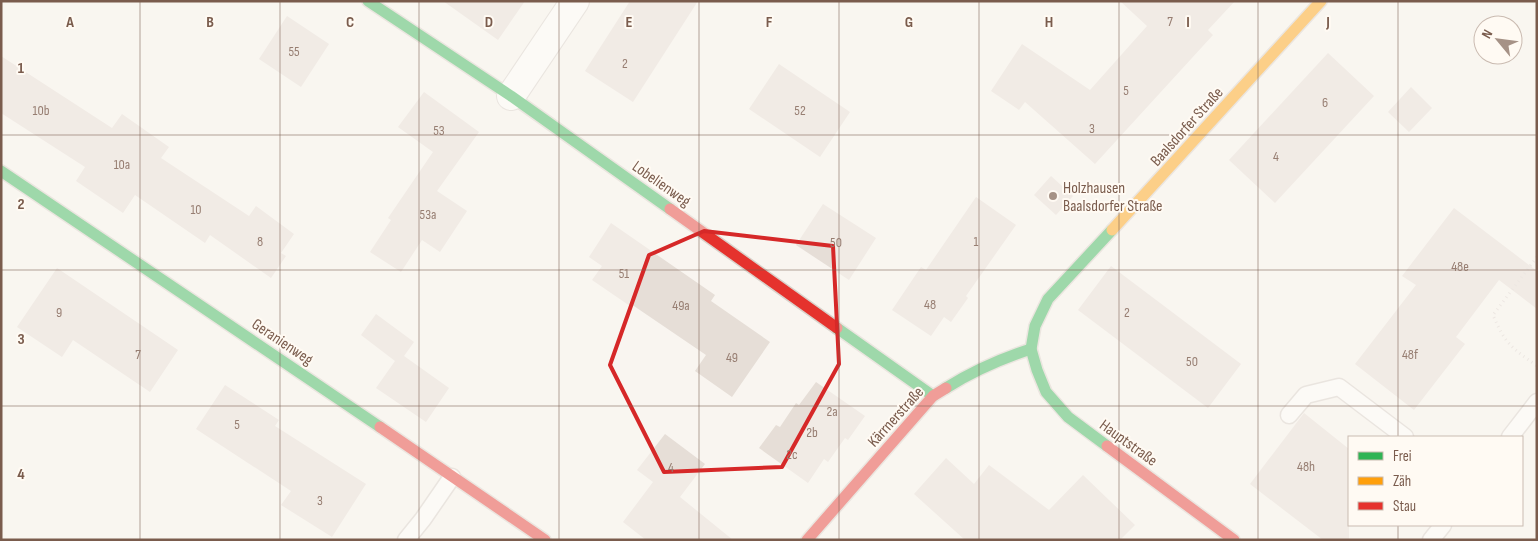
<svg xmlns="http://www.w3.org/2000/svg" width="1538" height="541" font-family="'Sofia Sans Condensed',sans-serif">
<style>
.building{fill:#e6ded7}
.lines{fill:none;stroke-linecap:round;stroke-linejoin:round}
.lane-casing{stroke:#d7d1cb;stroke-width:19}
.street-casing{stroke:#d7d1cb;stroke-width:30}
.fast-casing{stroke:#d9d2cb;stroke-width:14}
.slow-casing{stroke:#d9d2cb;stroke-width:14}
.jam-casing{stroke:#d9d2cb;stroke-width:14}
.path{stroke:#dcd5d0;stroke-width:3;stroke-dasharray:1 4;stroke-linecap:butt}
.lane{stroke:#fefefd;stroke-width:16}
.street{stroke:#fefefd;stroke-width:28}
.fast{stroke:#30b455;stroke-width:11}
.slow{stroke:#ff9f0a;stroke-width:11}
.jam{stroke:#e5322d;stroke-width:11}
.marked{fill:none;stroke:#d62828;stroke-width:4;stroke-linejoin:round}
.grid{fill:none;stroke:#7a5c4d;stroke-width:1;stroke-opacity:0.55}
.poi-dot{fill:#a69286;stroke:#fffaf3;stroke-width:2}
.labels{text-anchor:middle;stroke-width:4;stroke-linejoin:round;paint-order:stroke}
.number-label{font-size:14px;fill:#977e72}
.street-label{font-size:16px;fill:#7a5c4d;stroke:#fffaf3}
.poi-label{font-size:16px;fill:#7a5c4d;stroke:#fffaf3;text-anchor:start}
.grid-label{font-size:16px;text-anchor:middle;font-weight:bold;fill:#7a5c4d;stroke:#fffaf3;stroke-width:4;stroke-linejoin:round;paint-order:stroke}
</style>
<rect width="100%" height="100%" fill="#f9f5f0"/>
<g class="building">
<polygon points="443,1 525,1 498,40"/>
<polygon points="630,1 698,1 633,102 585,71"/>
<polygon points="1120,1 1235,1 1208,30 1213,35 1095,164 1025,102 1019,110 991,91 1022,44 1090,90 1147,26"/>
<polygon points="287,16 329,44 301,87 259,59"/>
<polygon points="1328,53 1374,96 1275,203 1229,160"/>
<polygon points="1,56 112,128 122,114 169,147 161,158 249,216 256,206 294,234 281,253 286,256 271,278 210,235 205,243 135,195 123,213 76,181 85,167 1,113"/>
<polygon points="779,64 850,112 820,157 749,109"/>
<polygon points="1411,87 1432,108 1409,132 1388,112"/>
<polygon points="424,92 479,132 437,191 467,211 440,252 422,240 401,272 370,252 391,220 388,218 433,152 398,127"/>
<polygon points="1051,176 1073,196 1056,215 1034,195"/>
<polygon points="976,197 1016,225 966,296 968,298 951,322 944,317 931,336 892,310 921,267 926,270"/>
<polygon points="823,204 876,238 849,280 796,245"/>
<polygon points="1454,208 1537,271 1537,309 1499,280 1456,337 1465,344 1414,410 1355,364 1416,285 1402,276"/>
<polygon points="611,223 715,295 711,301 770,342 732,397 695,371 706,355 631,304 630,306 592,280 602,266 589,257"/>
<polygon points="1111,266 1241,364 1208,408 1078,310"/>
<polygon points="57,268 178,350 150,392 73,340 62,357 17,327"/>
<polygon points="376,314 414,342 404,356 449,388 426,422 376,388 395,361 361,335"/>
<polygon points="816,382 865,416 848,440 845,438 828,462 824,459 808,483 759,448 776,425 780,427 796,403 799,405"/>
<polygon points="225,385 279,420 275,426 366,484 332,537 281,505 291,491 196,429"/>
<polygon points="1304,413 1349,449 1349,540 1323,540 1250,484"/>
<polygon points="665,434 705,464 680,497 733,540 646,540 623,522 653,482 637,470"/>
<polygon points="946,458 974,484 989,465 1049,510 1083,475 1135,525 1120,540 965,540 914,494"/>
</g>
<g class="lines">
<g class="lane-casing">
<g id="lane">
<polyline points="1289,415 1306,395 1339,387 1405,437"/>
<polyline points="1510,437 1537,402"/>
<polyline points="406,540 423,519 452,477"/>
<polyline points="1431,540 1443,525"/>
</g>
</g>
<g class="street-casing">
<polyline id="street" points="511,96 575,1"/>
</g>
<g class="fast-casing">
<g id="fast">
<polyline points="368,1 511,96 670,209"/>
<polyline points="1,171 380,427"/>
<polyline points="837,328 933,396"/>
<path d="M 946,388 C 973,371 1000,359 1031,349"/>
<polyline points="1107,446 1068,417 1046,392 1037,370 1031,349 1035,326 1048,299 1112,230"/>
</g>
</g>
<g class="slow-casing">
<polyline id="slow" points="1112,230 1321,1"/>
</g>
<g class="jam-casing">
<g id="jam">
<polyline points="670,209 837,328"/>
<polyline points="380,427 545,540"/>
<polyline points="1107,446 1234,540"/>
<polyline points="807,540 933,396 946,388"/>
</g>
</g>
<path class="path" d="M 1537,257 L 1493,315 C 1505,344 1512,348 1537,366"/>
<use href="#lane" class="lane"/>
<use href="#street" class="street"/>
<use href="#fast" class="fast"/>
<use href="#slow" class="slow"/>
<use href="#jam" class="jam"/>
</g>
<path d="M0 0H1538V541H0ZM 704,231 L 833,246 L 839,364 L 782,467 L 664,472 L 610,365 L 649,255 Z" fill="#f9f5f0" fill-opacity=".55" fill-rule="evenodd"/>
<path class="marked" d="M 704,231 L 833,246 L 839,364 L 782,467 L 664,472 L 610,365 L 649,255 Z"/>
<path class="grid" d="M 140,1 L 140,540M 280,1 L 280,540M 419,1 L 419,540M 559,1 L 559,540M 699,1 L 699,540M 839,1 L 839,540M 979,1 L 979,540M 1119,1 L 1119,540M 1258,1 L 1258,540M 1398,1 L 1398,437M 1,135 L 1537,135M 1,270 L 1537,270M 1,406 L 1537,406M 1398,525 L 1398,540"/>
<circle class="poi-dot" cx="1053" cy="196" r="5"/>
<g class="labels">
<g class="number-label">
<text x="1170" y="26">7</text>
<text x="294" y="56">55</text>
<text x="625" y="68">2</text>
<text x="1126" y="95">5</text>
<text x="1325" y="107">6</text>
<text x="41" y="115">10b</text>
<text x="800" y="115">52</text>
<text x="1092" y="133">3</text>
<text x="439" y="135">53</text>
<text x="1276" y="161">4</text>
<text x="122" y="169">10a</text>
<text x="196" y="214">10</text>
<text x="428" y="219">53a</text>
<text x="260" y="246">8</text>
<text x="976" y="246">1</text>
<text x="836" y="247">50</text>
<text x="1460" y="271">48e</text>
<text x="624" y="278">51</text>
<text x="930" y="309">48</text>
<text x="681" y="310">49a</text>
<text x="59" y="317">9</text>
<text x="1127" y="317">2</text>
<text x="138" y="359">7</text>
<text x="1410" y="359">48f</text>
<text x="732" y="362">49</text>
<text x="1192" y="366">50</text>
<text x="832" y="416">2a</text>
<text x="237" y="429">5</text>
<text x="812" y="437">2b</text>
<text x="792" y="459">2c</text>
<text x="1306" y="471">48h</text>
<text x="671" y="472">4</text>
<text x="320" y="505">3</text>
</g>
<g class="street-label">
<text transform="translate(1186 126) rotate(-48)" y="6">Baalsdorfer Straße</text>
<text transform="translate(662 183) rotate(35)" y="6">Lobelienweg</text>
<text transform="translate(283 341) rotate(34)" y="6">Geranienweg</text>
<text transform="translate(895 416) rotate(-48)" y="6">Kärrnerstraße</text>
<text transform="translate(1129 442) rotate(36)" y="6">Hauptstraße</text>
</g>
<g class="poi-label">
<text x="1063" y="193">Holzhausen<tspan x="1063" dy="18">Baalsdorfer Straße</tspan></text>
</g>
</g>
<g class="grid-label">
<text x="70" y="27">A</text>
<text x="210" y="27">B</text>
<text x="350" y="27">C</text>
<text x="489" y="27">D</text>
<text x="629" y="27">E</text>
<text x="769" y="27">F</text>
<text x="909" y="27">G</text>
<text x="1049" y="27">H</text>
<text x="1188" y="27">I</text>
<text x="1328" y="27">J</text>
<text x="21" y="73">1</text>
<text x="21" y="209">2</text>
<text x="21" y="344">3</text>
<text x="21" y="479">4</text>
</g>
<rect width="1538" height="541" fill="none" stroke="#7a5c4d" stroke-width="5"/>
<rect x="1348" y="436" width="175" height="90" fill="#fffaf3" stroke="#cabbb1"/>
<rect x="1358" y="452" width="25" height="8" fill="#30b455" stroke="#cabbb1"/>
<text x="1393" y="461" font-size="15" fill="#7a5c4d">Frei</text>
<rect x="1358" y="477" width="25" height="8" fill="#ff9f0a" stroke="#cabbb1"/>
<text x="1393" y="486" font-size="15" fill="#7a5c4d">Zäh</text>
<rect x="1358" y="502" width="25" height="8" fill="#e5322d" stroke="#cabbb1"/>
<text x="1393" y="511" font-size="15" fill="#7a5c4d">Stau</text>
<g transform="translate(1498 40) rotate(299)"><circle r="24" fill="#fffaf3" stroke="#cabbb1"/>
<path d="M0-4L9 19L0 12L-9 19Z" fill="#a69286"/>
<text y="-8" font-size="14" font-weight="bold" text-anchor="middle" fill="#7a5c4d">N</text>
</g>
</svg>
